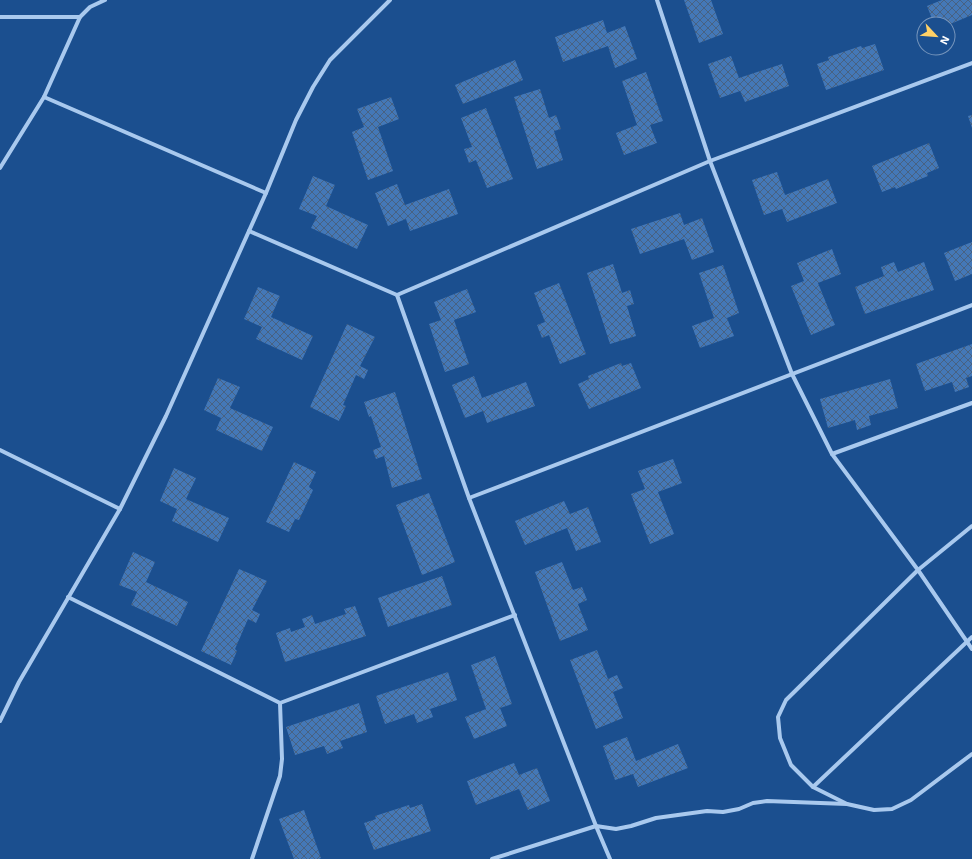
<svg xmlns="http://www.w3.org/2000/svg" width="972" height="859" font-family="'Work Sans',sans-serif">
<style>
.building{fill:url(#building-cross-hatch)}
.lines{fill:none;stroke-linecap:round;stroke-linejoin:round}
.minor{stroke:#a9c9ee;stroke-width:4}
</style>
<defs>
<pattern id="building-cross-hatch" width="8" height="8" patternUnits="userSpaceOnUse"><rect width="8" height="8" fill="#4478b7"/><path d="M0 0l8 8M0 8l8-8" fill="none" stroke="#486282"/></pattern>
</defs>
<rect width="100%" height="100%" fill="#1b4f8f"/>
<g class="building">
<polygon points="684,0 711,0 723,34 699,43"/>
<polygon points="942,0 972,0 972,15 948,25 934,24 927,6"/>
<polygon points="603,20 607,33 625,26 637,59 615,68 608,46 563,62 555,37"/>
<polygon points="875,44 884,70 826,90 817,64 829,60 828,57 861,46 862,48"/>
<polygon points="731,56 739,78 782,64 789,86 745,102 740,91 720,98 708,64"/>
<polygon points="515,60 523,80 463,104 455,85"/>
<polygon points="646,72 663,121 650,125 657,143 624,155 616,133 637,125 622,81"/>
<polygon points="540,89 549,118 556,115 561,129 554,131 563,160 537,169 514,97"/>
<polygon points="391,97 399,119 378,127 393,171 368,180 352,132 364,127 357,109"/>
<polygon points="486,108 513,179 487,188 476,160 469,163 464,149 472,147 461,118"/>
<polygon points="972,115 972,128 968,116"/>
<polygon points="929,143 939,168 927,173 928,176 896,189 895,187 882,192 872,166"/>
<polygon points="777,172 785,195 828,179 837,203 787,222 782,209 764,215 752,180"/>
<polygon points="313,176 335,185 326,206 368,225 357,249 311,228 317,216 299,209"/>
<polygon points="397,184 405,205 449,189 458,214 410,231 406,219 388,226 375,193"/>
<polygon points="680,213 684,225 702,218 714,252 692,260 684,239 640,254 631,229"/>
<polygon points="972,242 972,274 955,281 944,253"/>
<polygon points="832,249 841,274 818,283 835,325 811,335 791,286 804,281 797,263"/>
<polygon points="894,262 898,272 924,262 934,290 865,314 855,287 884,276 881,267"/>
<polygon points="613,264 622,293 630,290 634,304 627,306 636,336 610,344 587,273"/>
<polygon points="723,265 739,313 727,318 734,336 700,348 692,326 714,318 699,273"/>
<polygon points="559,283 586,354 560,364 549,335 542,338 537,325 545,322 534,293"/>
<polygon points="258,287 280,296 271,317 313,336 302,360 256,339 262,327 244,319"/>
<polygon points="467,289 476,312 454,320 469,364 445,372 429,324 441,320 434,302"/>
<polygon points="347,324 375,337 360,366 368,370 364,379 356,375 343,405 346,406 339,421 310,407"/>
<polygon points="972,344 972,376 966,378 969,387 955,392 952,382 925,391 916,364"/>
<polygon points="621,363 622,366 631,363 641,388 589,409 578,384 589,379 588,376"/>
<polygon points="474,376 482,398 526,382 535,406 487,423 483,411 465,418 452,385"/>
<polygon points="218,378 240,387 230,408 273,427 262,451 216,430 221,418 204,410"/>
<polygon points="890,379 898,408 869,416 871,425 857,430 855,420 828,428 820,399"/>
<polygon points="395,392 422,479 392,488 384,456 376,459 373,450 381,447 371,416 369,417 364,402"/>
<polygon points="673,459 682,483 658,492 674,534 650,544 631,494 645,489 638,471"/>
<polygon points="294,462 316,472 309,487 313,490 299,520 295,519 289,532 266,522"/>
<polygon points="174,468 196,478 186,499 229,518 218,542 172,521 177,509 160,501"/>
<polygon points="429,493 455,562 422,575 396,505"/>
<polygon points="564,501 570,514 588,507 601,542 576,551 567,528 525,545 515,521"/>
<polygon points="133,552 155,562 146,582 188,602 177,626 131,605 137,592 119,585"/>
<polygon points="562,562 573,590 582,587 587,600 578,604 588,630 560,641 535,572"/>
<polygon points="239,569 267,581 252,610 260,614 256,623 248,619 235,649 237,651 231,665 201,651"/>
<polygon points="442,576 452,605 388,627 378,598"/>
<polygon points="355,606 366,636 285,662 276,633 290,628 291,632 305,627 302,619 312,615 315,624 346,614 344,609"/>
<polygon points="597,650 608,679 617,675 623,688 613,692 623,718 596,729 570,660"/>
<polygon points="495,656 512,704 500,708 507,726 474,739 465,717 486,709 471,665"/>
<polygon points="448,672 457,700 430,709 433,717 417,723 414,714 385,724 376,696"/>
<polygon points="359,703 367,732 340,741 343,748 327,754 324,746 295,755 286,727"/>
<polygon points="627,737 636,761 678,744 688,768 638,787 633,774 615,780 603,746"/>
<polygon points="514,763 519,775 537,768 550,801 528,810 519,789 476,805 467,781"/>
<polygon points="422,804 431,831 374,850 364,823 376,819 375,816 409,805 410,808"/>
<polygon points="304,810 321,858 319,859 294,859 279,819"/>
</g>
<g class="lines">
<g class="minor">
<polyline points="657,0 710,161 792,374 832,454 918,570 786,700 778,717 780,738 791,765 813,787 847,804"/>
<polyline points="0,17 80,17"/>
<polyline points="44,97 266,193"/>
<polyline points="0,168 44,97 80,17 90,7 105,0"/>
<polyline points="249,231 397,295 469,498 596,826 492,859"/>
<polyline points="397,295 710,161 972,63"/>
<polyline points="0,450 120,509"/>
<polyline points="832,454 972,403"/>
<polyline points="469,498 972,305"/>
<polyline points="972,526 918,570 972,649"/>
<polyline points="68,597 280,703 515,615"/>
<polyline points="0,721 19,682 120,509 166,416 266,193 296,120 313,87 330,60 390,0"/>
<polyline points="813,787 972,637"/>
<polyline points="596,826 616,829 631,826 656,818 707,811 723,812 739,809 753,803 767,801 847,804 874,810 892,809 911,800 972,754"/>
<polyline points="596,826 610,859"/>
<polyline points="252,859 280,776 282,759 280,703"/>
</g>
</g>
<g transform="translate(936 36) rotate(116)"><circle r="19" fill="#1b4f8f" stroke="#7695bc"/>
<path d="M0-3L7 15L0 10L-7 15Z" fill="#ffd166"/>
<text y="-6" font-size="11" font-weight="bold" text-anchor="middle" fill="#ffffff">N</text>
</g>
</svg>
